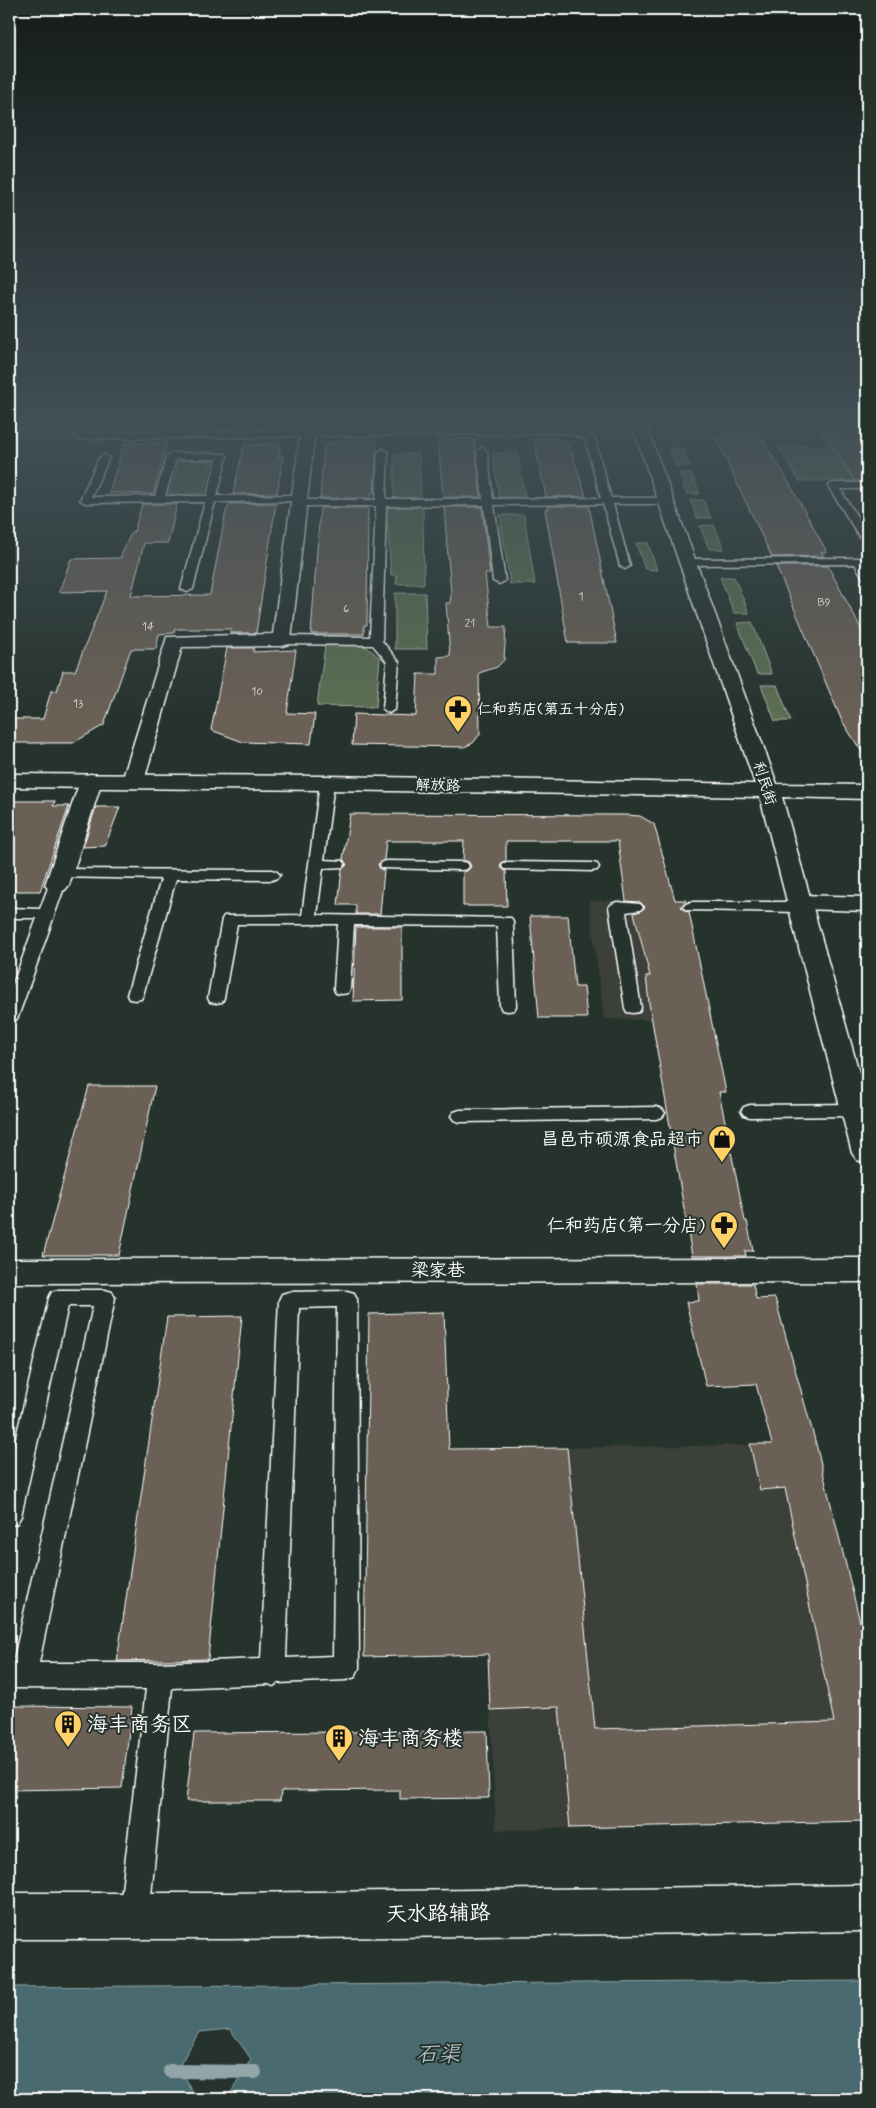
<svg xmlns="http://www.w3.org/2000/svg" width="876" height="2108" font-family="Mynerve,'LXGW WenKai TC',sans-serif">
<style>
.built{fill:#3b4039}
.green{fill:#5b6e51;stroke:#adb6a8}
.water{fill:#496b6f;stroke:#92a6a9}
.lines{fill:none;stroke-linecap:round;stroke-linejoin:round}
.stream{stroke:#92a6a9;stroke-width:14}
.building{fill:#6b6054;stroke:#fff}
.service-casing{stroke:#fff;stroke-width:3}
.minor-casing{stroke:#fff;stroke-width:3}
.tertiary-casing{stroke:#fff;stroke-width:3}
.service{fill:#26332d;fill-rule:evenodd}
.minor{fill:#26332d;fill-rule:evenodd}
.tertiary{fill:#26332d;fill-rule:evenodd}
.labels{text-anchor:middle;stroke-width:4;stroke-linejoin:round;paint-order:stroke}
.far-number-label{font-size:12px;fill:#dad7d4}
.far-poi-label{font-size:15px;fill:#fff;stroke:#26332d;text-anchor:start}
.far-street-label{font-size:15px;fill:#fff;stroke:#26332d}
.poi-label{font-size:18px;fill:#fff;stroke:#26332d;text-anchor:end}
.street-label{font-size:18px;fill:#fff;stroke:#26332d}
.near-poi-label{font-size:21px;fill:#fff;stroke:#26332d;text-anchor:start}
.near-street-label{font-size:21px;fill:#fff;stroke:#26332d}
.near-water-label{font-size:22px;font-style:italic;fill:#adbcbe;stroke:#26332d}
</style>
<rect width="100%" height="100%" fill="#26332d"/>
<filter id="ink" filterUnits="userSpaceOnUse"><feTurbulence type="fractalNoise" baseFrequency=".02" numOctaves="2"/><feDisplacementMap in="SourceGraphic" scale="10" xChannelSelector="R" yChannelSelector="G"/><feConvolveMatrix kernelMatrix="1 2 1 2 8 2 1 2 1" color-interpolation-filters="sRGB"/></filter>
<g filter="url(#ink)">
<g class="built">
<polygon points="686,900 708,1009 650,1009 652,1020 604,1019 589,901"/>
<polygon points="816,1444 867,1650 867,1821 496,1830 478,1449"/>
</g>
<g class="green">
<polygon points="864,445 867,450 867,481 799,481 778,446"/>
<polygon points="669,448 681,448 690,466 676,467"/>
<polygon points="492,453 517,453 525,496 499,497"/>
<polygon points="394,454 419,454 421,498 394,498"/>
<polygon points="183,460 212,461 204,493 174,495 169,493 179,461"/>
<polygon points="679,473 691,473 700,494 687,494"/>
<polygon points="690,500 703,500 711,518 697,518"/>
<polygon points="423,507 424,584 396,584 397,575 391,575 386,508"/>
<polygon points="500,515 524,515 535,584 510,584"/>
<polygon points="714,525 724,549 709,549 700,526"/>
<polygon points="636,543 648,543 657,570 645,569"/>
<polygon points="720,577 734,577 749,613 734,613"/>
<polygon points="395,593 425,593 427,649 395,649"/>
<polygon points="752,622 772,674 757,674 737,623"/>
<polygon points="325,645 364,645 380,658 376,707 317,706"/>
<polygon points="761,685 777,685 791,721 775,721"/>
</g>
<polygon class="water" points="867,1981 867,2099 219,2099 227,2099 251,2059 230,2029 199,2032 179,2066 196,2099 9,2099 9,1987"/>
<g class="lines">
<polyline class="stream" points="170,2071 255,2072"/>
</g>
<g class="building">
<polygon points="821,431 867,431 867,481 855,481"/>
<polygon points="730,432 757,432 783,472 827,552 821,552 824,556 772,557 715,437"/>
<polygon points="552,438 569,444 586,496 546,497 534,439"/>
<polygon points="438,439 474,439 481,497 443,497"/>
<polygon points="341,440 377,440 374,493 371,493 371,498 320,498 324,445"/>
<polygon points="124,443 167,443 153,494 109,493"/>
<polygon points="281,444 279,457 283,456 277,493 233,494 244,445"/>
<polygon points="276,503 256,633 230,633 231,629 175,629 174,633 159,634 156,649 131,649 104,725 73,743 9,743 9,719 43,719 51,691 57,691 63,671 75,671 107,591 59,592 71,559 120,558 132,531 134,532 142,504 177,504 168,543 144,543 131,596 210,595 226,511 230,504"/>
<polygon points="548,506 589,506 617,643 568,643 545,509 549,509"/>
<polygon points="444,507 482,507 490,574 485,574 491,627 506,627 504,660 497,667 479,673 480,734 473,743 464,747 352,745 354,714 416,716 418,674 438,674 438,657 450,656 446,603 450,603 451,594"/>
<polygon points="320,508 368,508 367,625 364,625 364,634 311,634"/>
<polygon points="776,566 828,566 867,640 867,760 842,721"/>
<polygon points="227,648 254,648 253,652 296,650 287,713 315,714 311,744 243,742 211,730"/>
<polygon points="9,801 55,801 53,806 69,806 40,891 9,891"/>
<polygon points="96,807 120,807 105,846 83,847"/>
<polygon points="350,814 625,815 640,816 654,824 675,900 686,900 681,907 685,911 689,912 726,1092 719,1092 745,1221 747,1221 753,1251 745,1251 746,1256 692,1256 649,1003 646,976 650,976 634,913 641,911 645,907 640,902 626,901 618,841 506,841 506,861 502,862 500,867 506,871 507,906 463,906 463,872 467,871 471,867 469,862 463,860 464,841 386,841 384,860 378,864 380,869 384,870 380,914 356,914 356,905 338,905 342,869 347,865 343,859"/>
<polygon points="530,916 568,916 575,987 584,987 587,1018 539,1018"/>
<polygon points="356,927 402,927 402,1000 353,1001"/>
<polygon points="89,1086 155,1086 119,1255 43,1255"/>
<polygon points="697,1284 753,1284 756,1299 775,1298 816,1444 867,1650 867,1821 570,1828 559,1707 490,1710 488,1654 364,1657 369,1314 444,1312 449,1449 567,1448 595,1729 834,1722 785,1488 760,1490 750,1444 772,1444 756,1384 706,1386 686,1302 699,1301"/>
<polygon points="242,1316 208,1659 117,1661 167,1317"/>
<polygon points="9,1706 132,1707 122,1788 9,1790"/>
<polygon points="487,1731 489,1798 400,1799 400,1790 281,1791 280,1801 186,1801 194,1733"/>
</g>
<g class="lines">
<g class="service-casing">
<g id="service">
<path d="M 570,427 L 594,437 L 611,498 L 665,498 L 670,501 L 665,504 L 613,504 L 630,566 L 625,569 L 620,566 L 603,504 L 494,505 L 505,581 L 499,584 L 493,581 L 484,505 L 386,506 L 382,641 L 399,662 L 395,709 L 389,713 L 383,709 L 387,662 L 373,645 L 282,644 L 276,640 L 282,636 L 370,637 L 376,506 L 298,506 L 294,505 L 294,501 L 215,502 L 193,589 L 187,592 L 181,589 L 205,502 L 85,503 L 80,500 L 99,458 L 104,455 L 109,458 L 91,497 L 155,496 L 167,456 L 172,453 L 225,454 L 227,456 L 217,496 L 299,495 L 303,496 L 303,500 L 376,500 L 378,452 L 383,449 L 388,452 L 386,499 L 483,499 L 477,451 L 482,448 L 487,451 L 493,499 L 601,498 L 585,439 L 569,433 L 80,439 L 75,436 L 80,433 ZM 176,459 L 217,459 L 207,496 L 165,496 Z"/>
<polygon points="833,483 867,483 867,489 840,489 867,533 867,544 862,541 828,486"/>
<polygon points="859,558 863,559 867,566 867,579 863,578 855,564 687,565 682,562 687,559"/>
<polygon points="327,779 334,783 324,860 343,861 345,864 343,867 323,868 317,915 511,918 513,921 516,1006 514,1010 508,1011 502,1010 500,1006 497,926 354,925 350,989 348,993 342,994 336,993 334,989 338,924 237,924 224,998 222,1002 216,1003 210,1002 208,998 222,919 224,916 302,915 320,783"/>
<polygon points="387,861 462,862 467,863 469,866 467,869 462,870 382,868 380,865 382,862"/>
<polygon points="509,862 592,863 597,864 599,867 597,870 592,871 504,869 502,866 504,863"/>
<polygon points="61,869 272,870 277,872 280,875 277,878 272,880 176,879 143,995 141,999 135,1000 129,999 127,995 161,879 56,877 53,874 56,871"/>
<polygon points="57,880 62,882 65,885 18,1017 15,1021 9,1022 9,995 37,918 9,918 9,908 40,909 49,885 52,882"/>
<polygon points="617,902 640,904 643,907 640,910 626,912 641,1008 639,1012 633,1013 627,1012 625,1008 609,907 612,904"/>
<polygon points="691,902 801,902 806,904 809,907 806,910 801,912 686,910 683,907 686,904"/>
<polygon points="848,1076 867,1077 867,1089 842,1086 839,1082 842,1078"/>
<polygon points="856,1104 862,1106 865,1110 862,1114 856,1116 750,1117 744,1115 741,1111 744,1107 750,1105"/>
<polygon points="656,1107 662,1109 665,1113 662,1117 656,1119 460,1122 454,1120 451,1116 454,1112 460,1110"/>
<path d="M 59,1290 L 105,1290 L 112,1292 L 115,1298 L 39,1663 L 160,1663 L 261,1659 L 279,1300 L 282,1294 L 289,1292 L 347,1291 L 354,1293 L 357,1299 L 359,1668 L 355,1677 L 346,1680 L 278,1683 L 273,1686 L 269,1684 L 172,1688 L 149,1915 L 144,1925 L 134,1930 L 124,1925 L 119,1915 L 146,1689 L 9,1688 L 9,1664 L 13,1663 L 93,1306 L 68,1306 L 21,1516 L 17,1523 L 9,1526 L 9,1467 L 49,1298 L 52,1292 ZM 337,1307 L 333,1656 L 286,1658 L 299,1308 Z"/>
</g>
</g>
<g class="minor-casing">
<g id="minor">
<polygon points="302,422 316,422 291,640 289,644 282,646 182,647 144,781 141,786 133,788 125,786 122,781 167,637 273,634"/>
<polygon points="91,774 99,776 102,781 69,885 65,890 57,892 49,890 45,885 80,781 83,776"/>
<polygon points="800,895 867,897 867,911 800,909 791,907 788,902 791,897"/>
<polygon points="867,1258 867,1282 9,1283 9,1259"/>
</g>
</g>
<g class="tertiary-casing">
<g id="tertiary">
<polygon points="9,422 182,422 180,425 175,426 9,428"/>
<polygon points="631,422 645,422 777,784 867,785 867,799 782,797 867,1101 867,1163 857,1160 852,1153 760,797 327,790 9,787 9,774 327,776 755,784"/>
<polygon points="867,1885 867,1931 228,1939 9,1939 9,1893 228,1893"/>
</g>
</g>
<use href="#service" class="service"/>
<use href="#minor" class="minor"/>
<use href="#tertiary" class="tertiary"/>
</g>
</g>
<linearGradient id="sky" x2="0" y2="1"><stop stop-color="#151c19"/><stop offset="0.59" stop-color="#415057"/><stop offset="1" stop-color="#415057" stop-opacity="0"/></linearGradient>
<rect width="876" height="717" fill="url(#sky)"/>
<defs>
<g id="pharmacy-pin" transform="scale(1.4375)"><path d="M0 17L-7.5 6A9.5 9.5 0 1 1 7.5 6Z" fill="#ffd166" stroke="#26332d"/><path d="M-2-6h4v4h4v4h-4v4h-4v-4h-4v-4h4Z" fill="#111"/></g>
<g id="shop-pin" transform="scale(1.4375)"><path d="M0 17L-7.5 6A9.5 9.5 0 1 1 7.5 6Z" fill="#ffd166" stroke="#26332d"/><path d="M-5-2.5h2.3a2.7 3.5 0 0 1 5.4 0H5L5.5 6h-11ZM-1.5-2.5h3a1.5 2.3 0 0 0-3 0Z" fill="#111"/></g>
<g id="building-pin" transform="scale(1.4375)"><path d="M0 17L-7.5 6A9.5 9.5 0 1 1 7.5 6Z" fill="#ffd166" stroke="#26332d"/><path d="M-4-6H4V6H1V3H-1V6H-4ZM-2.5-4.3h1.7v1.8h-1.7ZM.8-4.3h1.7v1.8H.8ZM-2.5-1h1.7V.8h-1.7ZM.8-1h1.7V.8H.8Z" fill="#111"/></g>
</defs>
<g fill-rule="evenodd">
<use href="#pharmacy-pin" x="458" y="709"/>
<use href="#shop-pin" x="722" y="1139"/>
<use href="#pharmacy-pin" x="724" y="1225"/>
<use href="#building-pin" x="68" y="1724"/>
<use href="#building-pin" x="339" y="1738"/>
</g>
<g class="labels">
<g class="far-number-label">
<text x="581" y="600">1</text>
<text x="824" y="606">B9</text>
<text x="346" y="612">6</text>
<text x="470" y="627">21</text>
<text x="148" y="630">14</text>
<text x="257" y="695">10</text>
<text x="78" y="707">13</text>
</g>
<g class="far-poi-label">
<text x="477" y="714">仁和药店(第五十分店)</text>
</g>
<g class="far-street-label">
<text transform="translate(765 783) rotate(72)" y="5">利民街</text>
<text transform="translate(438 785) rotate(1)" y="5">解放路</text>
</g>
<g class="poi-label">
<text x="703" y="1145">昌邑市硕源食品超市</text>
<text x="705" y="1231">仁和药店(第一分店)</text>
</g>
<g class="street-label">
<text x="438" y="1276">梁家巷</text>
</g>
<g class="near-poi-label">
<text x="87" y="1731">海丰商务区</text>
<text x="358" y="1745">海丰商务楼</text>
</g>
<g class="near-street-label">
<text transform="translate(438 1913) rotate(-1)" y="7">天水路辅路</text>
</g>
<g class="near-water-label">
<text x="438" y="2061">石渠</text>
</g>
</g>
<rect width="876" height="2108" fill="none" stroke="#26332d" stroke-width="30"/>
<rect x="15" y="15" width="846" height="2078" fill="none" stroke="#fff" stroke-width="2" filter="url(#ink)"/>
</svg>
